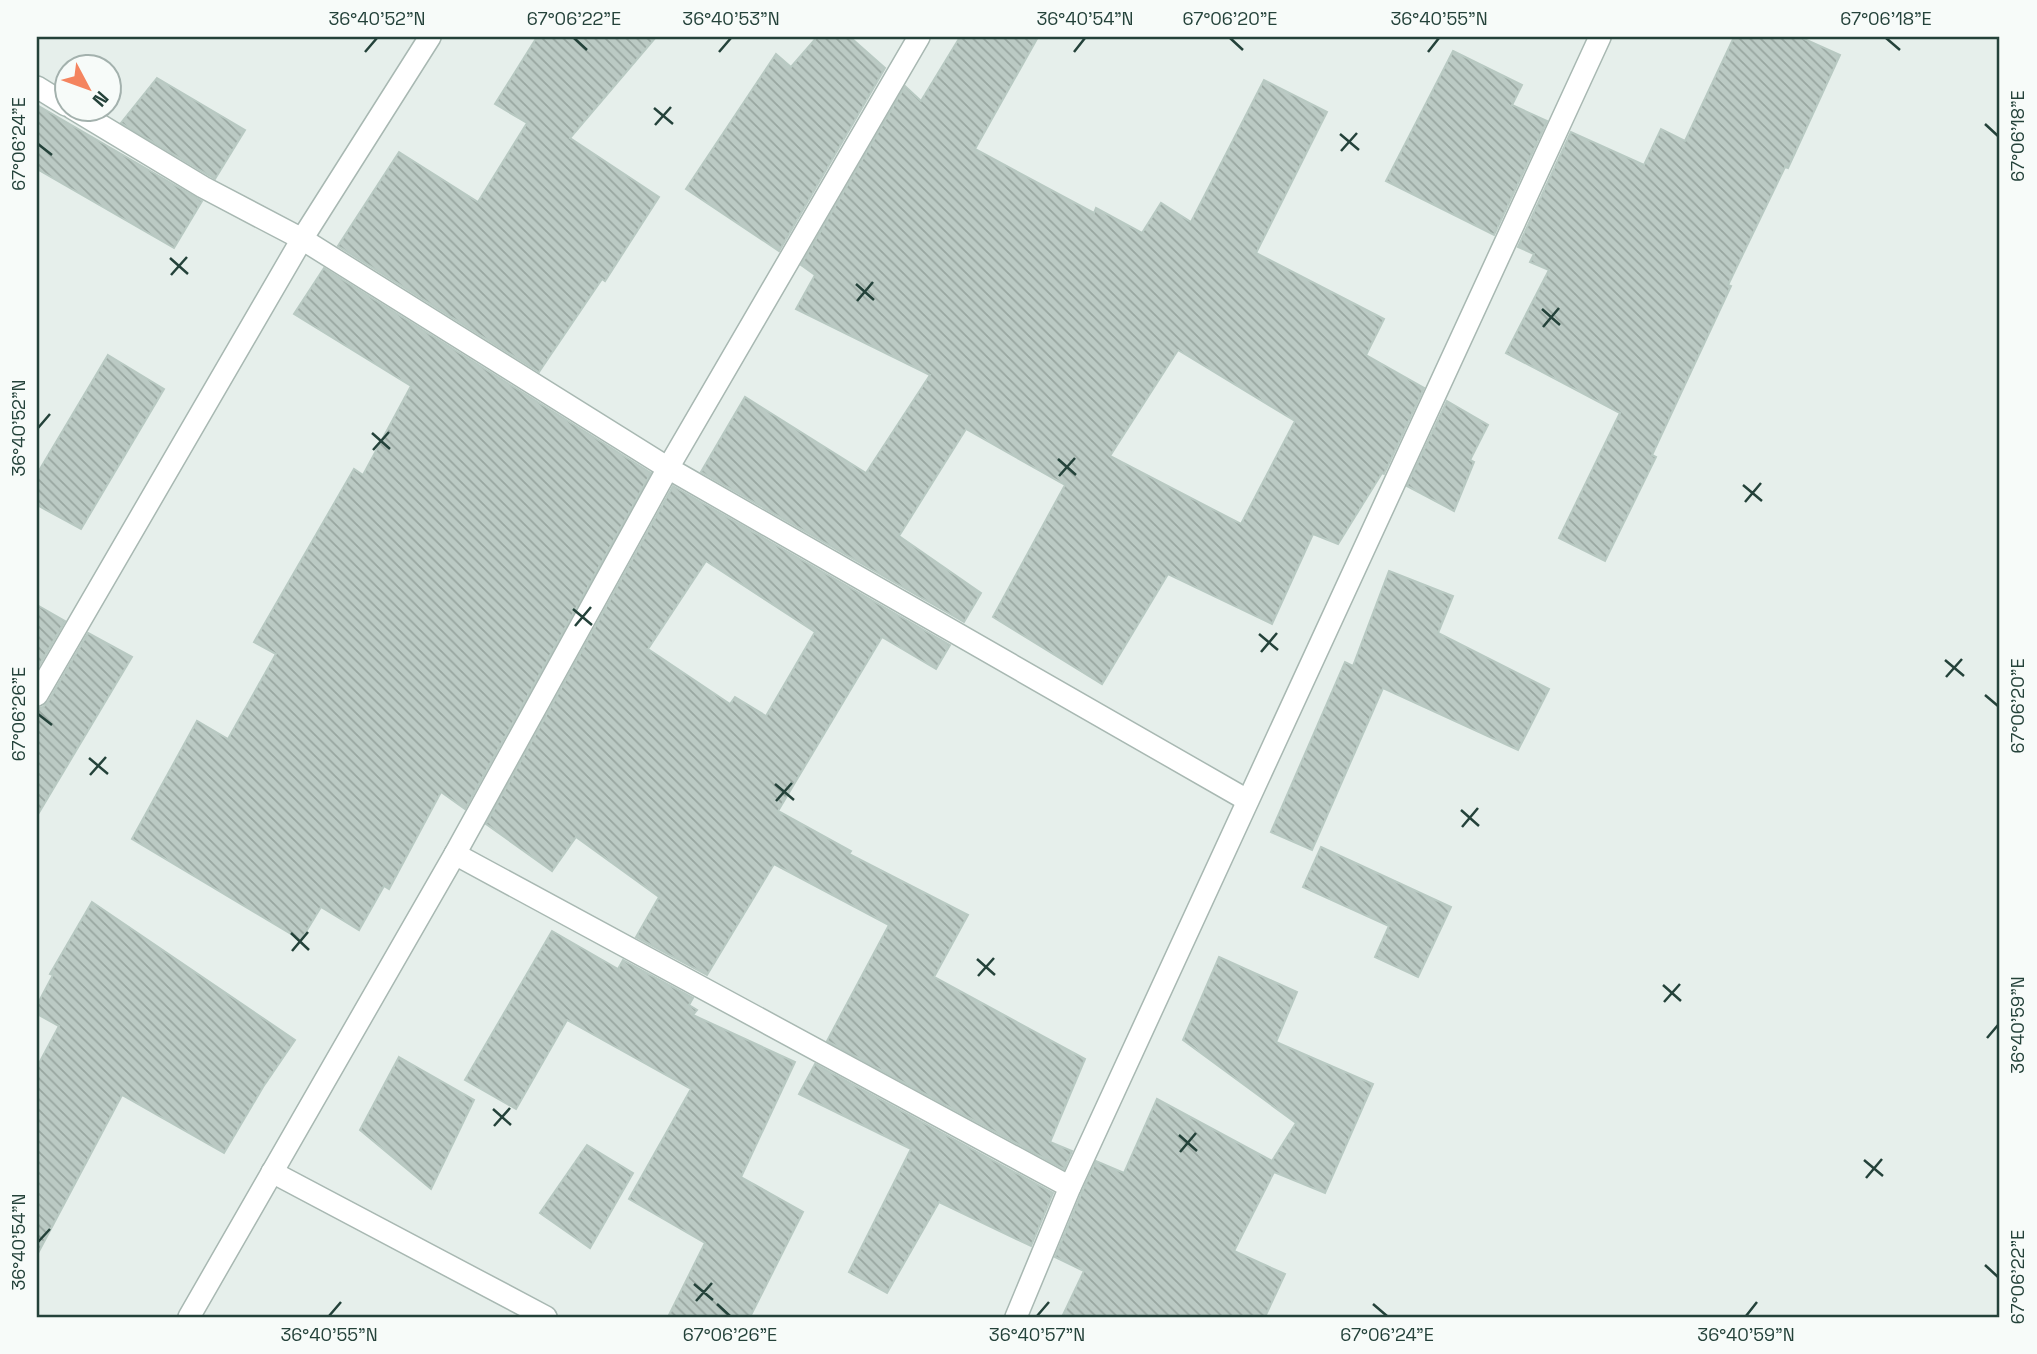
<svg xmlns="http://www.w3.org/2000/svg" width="2037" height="1354" font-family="'Space Grotesk',sans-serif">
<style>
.building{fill:url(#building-back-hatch);stroke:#b8c9c2;stroke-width:2;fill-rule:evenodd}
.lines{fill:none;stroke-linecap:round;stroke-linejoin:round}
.street-casing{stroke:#a8b8b2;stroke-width:24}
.street{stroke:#fff;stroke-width:21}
.ticks{fill:none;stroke:#24423a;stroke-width:2.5}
.neatline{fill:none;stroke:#24423a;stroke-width:2.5}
.ticks-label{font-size:18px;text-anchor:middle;fill:#24423a}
</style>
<defs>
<pattern id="building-back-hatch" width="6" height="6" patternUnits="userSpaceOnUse" patternTransform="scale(1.75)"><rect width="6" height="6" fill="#bbcac4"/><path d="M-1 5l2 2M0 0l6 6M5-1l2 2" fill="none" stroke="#98a6a0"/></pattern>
</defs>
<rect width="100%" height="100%" fill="#e6efeb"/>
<g class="building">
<polygon points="537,37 656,37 570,138 659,197 605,281 602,279 539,372 338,246 399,152 478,202 527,123 495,104"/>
<polygon points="817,37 850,37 885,68 779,251 686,189 776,54 791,67"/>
<path d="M 960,37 L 1038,37 L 975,149 L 1094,213 L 1096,208 L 1142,233 L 1161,203 L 1191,222 L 1264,80 L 1327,112 L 1256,253 L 1384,319 L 1366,355 L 1424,388 L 1384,474 L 1382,473 L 1338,544 L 1313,534 L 1272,624 L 1168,574 L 1102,684 L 993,617 L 1065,485 L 966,429 L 899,536 L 981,593 L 964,622 L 701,472 L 745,397 L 866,473 L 930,375 L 796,309 L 815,275 L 801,265 L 905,86 L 921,101 ZM 1178,350 L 1295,421 L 1241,524 L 1110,456 Z"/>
<polygon points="1734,37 1800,37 1840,55 1788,168 1785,167 1728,285 1731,286 1652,455 1656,457 1605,561 1559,538 1620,413 1506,353 1549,270 1530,262 1534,254 1518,247 1571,132 1644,165 1661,129 1685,141"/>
<polygon points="1453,51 1522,85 1512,105 1547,121 1494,235 1386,181"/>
<polygon points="157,78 245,130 215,179 121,123"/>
<polygon points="37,105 202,201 174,248 37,169"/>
<polygon points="324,268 651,473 465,809 441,792 389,889 384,886 359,930 321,907 301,940 132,839 197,721 228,739 276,654 254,642 354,469 363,475 411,386 294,314"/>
<polygon points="108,355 164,389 81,529 37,505 37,474"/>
<polygon points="1447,401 1488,425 1470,460 1474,462 1454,511 1407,486"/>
<path d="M 673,486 L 950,645 L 936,669 L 882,637 L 778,811 L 851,851 L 849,854 L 968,915 L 934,977 L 1085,1059 L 1050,1142 L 1072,1151 L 1064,1169 L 827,1041 L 889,925 L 774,864 L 707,975 L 636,937 L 659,897 L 576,837 L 552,871 L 486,824 ZM 706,561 L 815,632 L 766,716 L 735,697 L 730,704 L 648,649 Z"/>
<polygon points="1389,571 1453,596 1438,633 1549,689 1518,750 1383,688 1312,850 1271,832 1345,662 1353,666"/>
<polygon points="37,605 65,621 37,669"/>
<polygon points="88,633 132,657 37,816 37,708 43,707 48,702"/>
<polygon points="1321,847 1451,907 1418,977 1375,957 1389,926 1303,887"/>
<polygon points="92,902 295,1040 263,1087 224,1153 122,1095 37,1255 37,1067 59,1026 37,1014 37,1005 53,975 50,974"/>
<polygon points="552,931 618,969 623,960 693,998 689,1005 697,1010 693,1015 795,1062 741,1177 803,1212 750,1317 668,1317 705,1243 629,1199 691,1089 567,1020 516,1109 465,1080"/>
<polygon points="1219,957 1297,992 1276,1042 1373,1084 1325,1193 1274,1172 1234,1251 1285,1274 1265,1317 1062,1317 1084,1271 1055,1257 1082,1192 1096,1161 1124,1173 1157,1099 1272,1161 1296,1123 1183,1040"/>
<polygon points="399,1057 474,1100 431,1189 360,1130"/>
<polygon points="815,1064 1053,1193 1031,1246 939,1202 887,1293 849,1272 911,1149 799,1094"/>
<polygon points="587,1145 633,1173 590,1248 540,1213"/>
</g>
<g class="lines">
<g class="street-casing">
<g id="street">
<polyline points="37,87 66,105"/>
<polyline points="72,108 203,187 302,239 668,468 1247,800"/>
<polyline points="37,695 302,239 430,37"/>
<polyline points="455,854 1070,1187"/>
<polyline points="272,1172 546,1317"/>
<polyline points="189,1317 455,854 668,468 919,37"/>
<polyline points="1016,1317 1070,1187 1600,37"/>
</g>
</g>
<use href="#street" class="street"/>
</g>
<path class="ticks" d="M 574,38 L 587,50M 1230,38 L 1243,50M 1886,38 L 1900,50M 365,52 L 377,38M 719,52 L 731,38M 1074,52 L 1085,38M 1428,52 L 1439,38M 654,108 L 673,124M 1985,124 L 1998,136M 655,125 L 671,107M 1340,134 L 1359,150M 38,144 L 52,155M 1341,151 L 1357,133M 170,258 L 188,274M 171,275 L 187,257M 856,284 L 874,300M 857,301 L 873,282M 1542,309 L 1560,325M 1543,327 L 1559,308M 38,428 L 50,414M 372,433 L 390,449M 373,450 L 389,432M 1058,459 L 1076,475M 1059,476 L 1075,458M 1743,485 L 1762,501M 1745,502 L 1761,483M 573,609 L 592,625M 575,626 L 591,607M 1259,634 L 1278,650M 1261,652 L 1277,633M 1945,660 L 1964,676M 1946,677 L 1962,659M 1985,695 L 1998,706M 38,714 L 52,725M 89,758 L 108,774M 90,775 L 106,757M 775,784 L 794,800M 776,801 L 792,783M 1461,810 L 1479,826M 1462,827 L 1478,808M 291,933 L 309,950M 292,951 L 308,932M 977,959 L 995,975M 978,976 L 994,958M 1663,985 L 1681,1001M 1664,1002 L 1680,984M 1987,1038 L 1998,1025M 493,1109 L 511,1125M 494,1126 L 510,1108M 1179,1135 L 1197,1151M 1180,1152 L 1196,1133M 1864,1160 L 1883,1176M 1866,1178 L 1882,1159M 38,1242 L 50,1229M 1985,1265 L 1998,1277M 694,1284 L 713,1300M 696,1301 L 712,1283M 717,1304 L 730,1316M 1373,1304 L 1387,1316M 329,1316 L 341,1302M 1037,1316 L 1049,1302M 1746,1316 L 1757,1302"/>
<rect width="2037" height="1354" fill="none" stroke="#f7fbf9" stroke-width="77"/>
<g transform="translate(88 88) rotate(131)"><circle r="33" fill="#f7fbf9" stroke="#a3b1ad" stroke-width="2"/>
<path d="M0-5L12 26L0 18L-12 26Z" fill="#f4845f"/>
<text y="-10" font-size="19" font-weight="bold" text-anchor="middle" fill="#24423a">N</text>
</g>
<rect x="38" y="38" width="1960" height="1278" class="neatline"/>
<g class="ticks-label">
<text x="377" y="25">36°40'52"N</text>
<text x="574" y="25">67°06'22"E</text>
<text x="731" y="25">36°40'53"N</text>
<text x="1085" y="25">36°40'54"N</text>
<text x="1230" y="25">67°06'20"E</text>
<text x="1439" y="25">36°40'55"N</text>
<text x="1886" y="25">67°06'18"E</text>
<text transform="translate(2018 136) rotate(-90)" y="6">67°06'18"E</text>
<text transform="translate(19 144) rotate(-90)" y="6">67°06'24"E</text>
<text transform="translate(19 428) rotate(-90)" y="6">36°40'52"N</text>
<text transform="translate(2018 706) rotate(-90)" y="6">67°06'20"E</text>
<text transform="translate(19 714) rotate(-90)" y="6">67°06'26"E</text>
<text transform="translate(2018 1025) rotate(-90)" y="6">36°40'59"N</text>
<text transform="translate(19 1242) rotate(-90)" y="6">36°40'54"N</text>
<text transform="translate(2018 1277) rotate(-90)" y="6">67°06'22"E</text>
<text x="329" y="1341">36°40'55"N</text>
<text x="730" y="1341">67°06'26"E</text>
<text x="1037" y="1341">36°40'57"N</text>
<text x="1387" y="1341">67°06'24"E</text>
<text x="1746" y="1341">36°40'59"N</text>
</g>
</svg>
